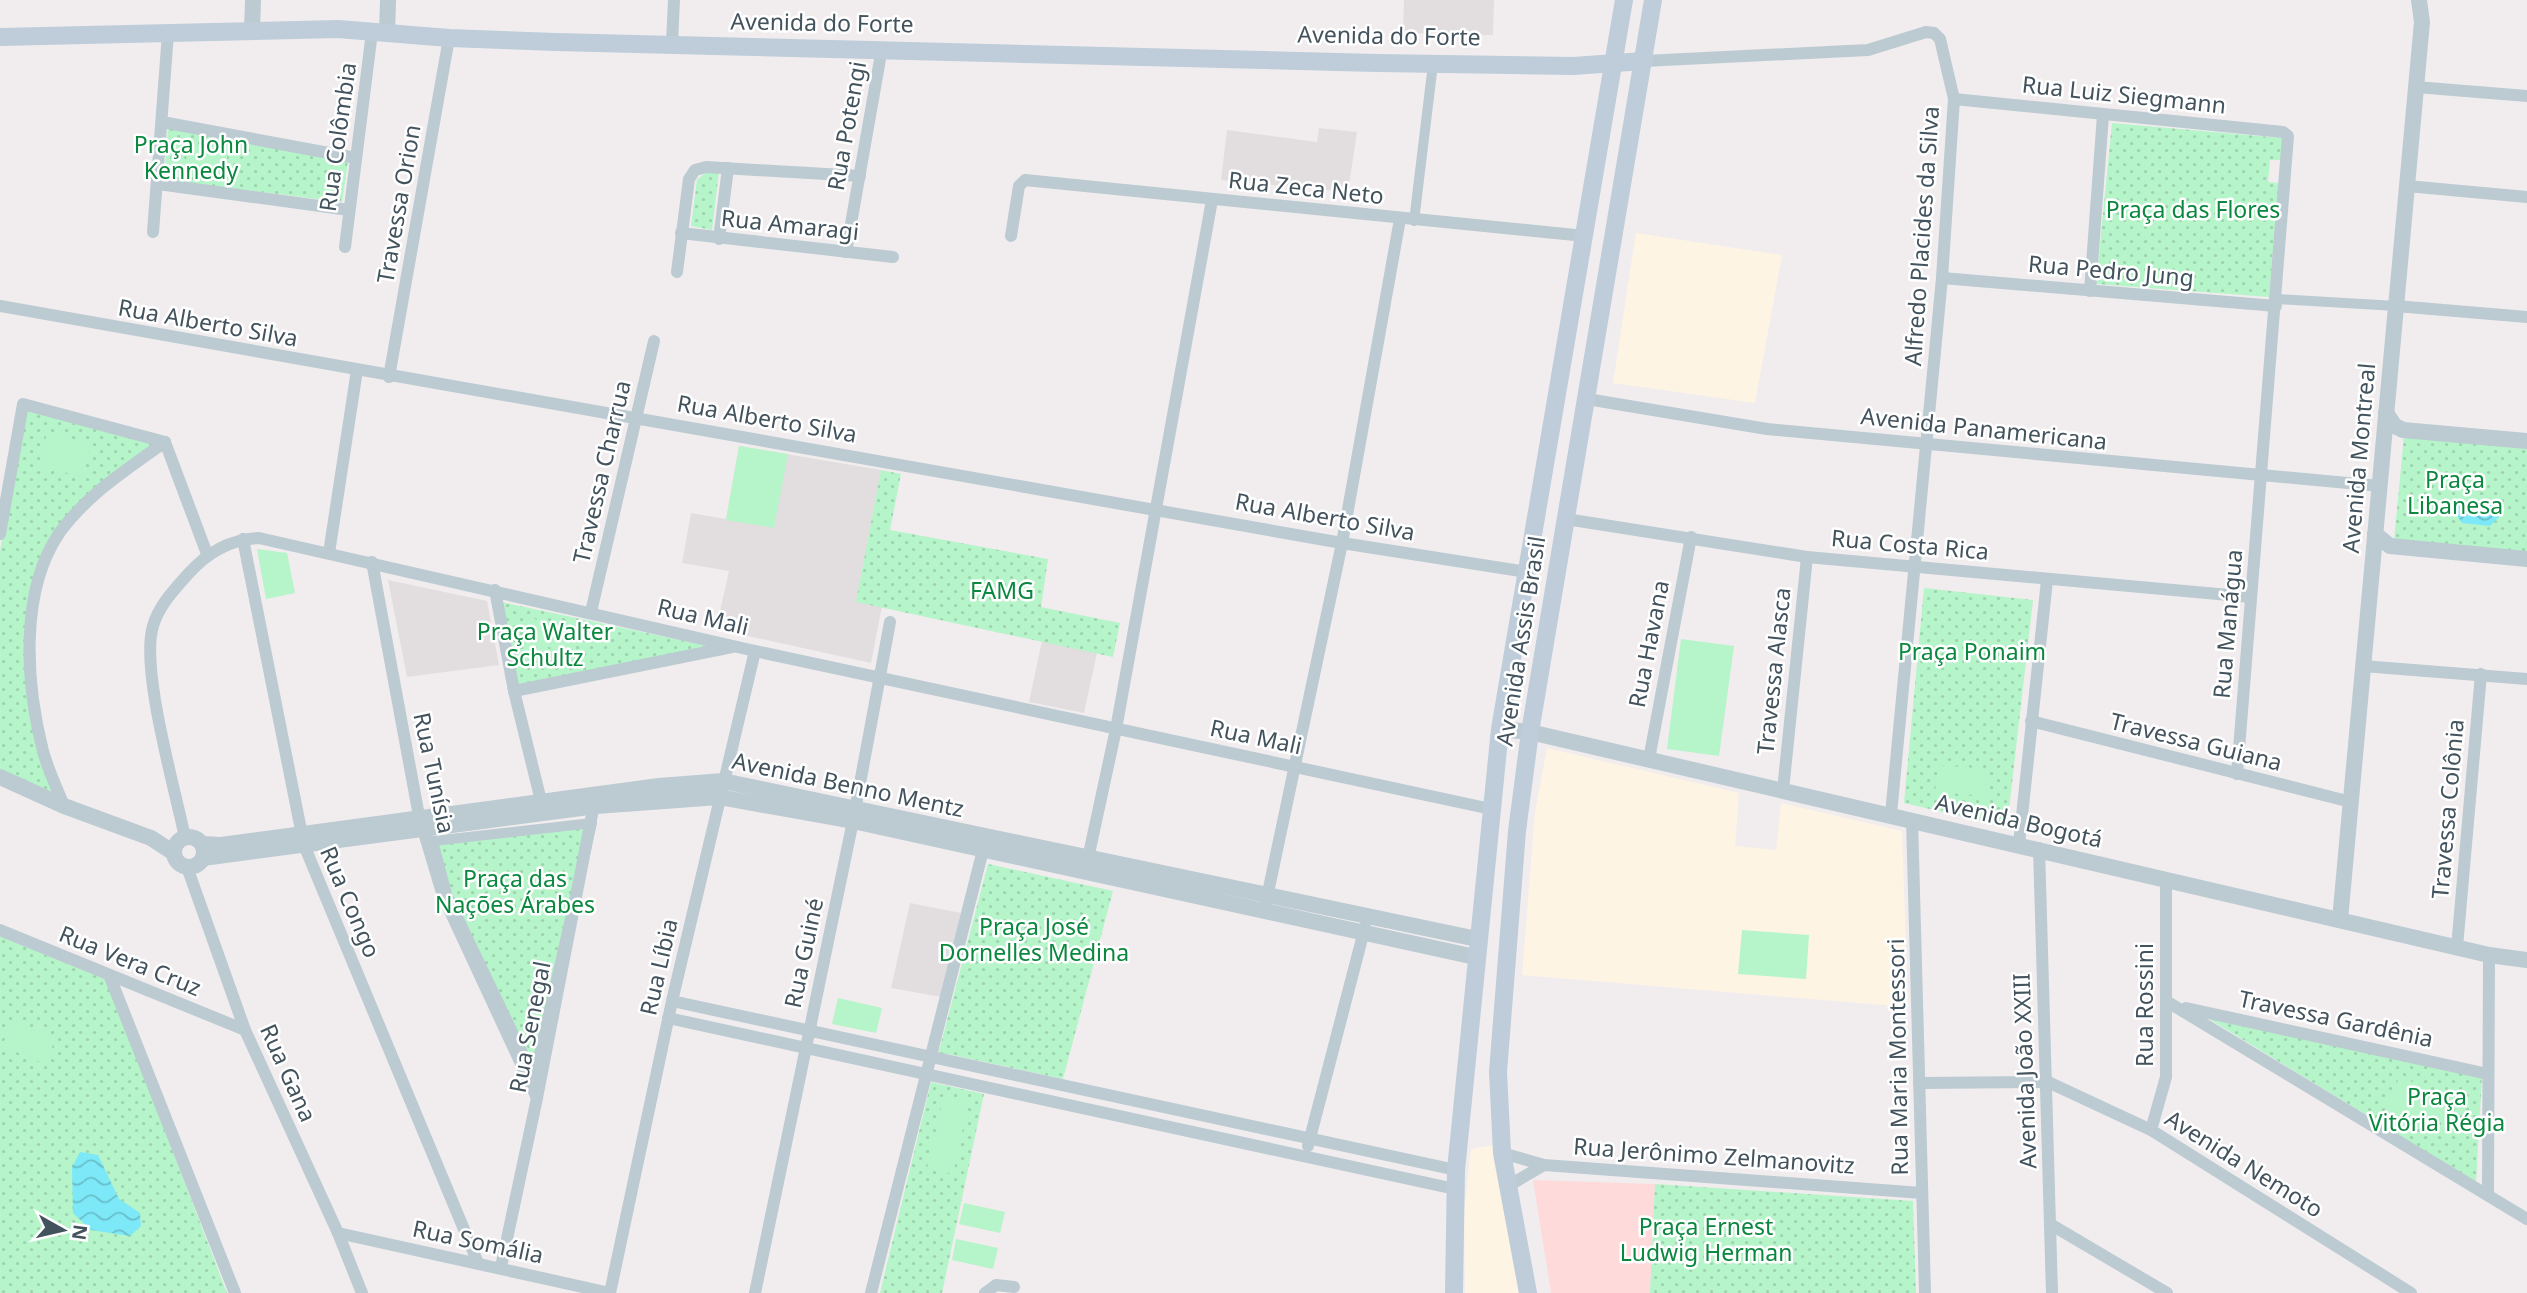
<svg xmlns="http://www.w3.org/2000/svg" width="2527" height="1293" font-family="'Noto Sans',sans-serif">
<style>
.commercial{fill:#fef4e4}
.education{fill:#e2dee0}
.medical{fill:#fedada}
.grass{fill:url(#grass-dots)}
.garden{fill:#b6f4c9}
.water{fill:url(#water-waves)}
.lines{fill:none;stroke-linecap:round;stroke-linejoin:round}
.pedestrian{stroke:#bccad2;stroke-width:10}
.minor{stroke:#bccad2;stroke-width:12}
.tertiary{stroke:#bccad2;stroke-width:16}
.secondary{stroke:#becdd9;stroke-width:18}
.labels{text-anchor:middle;stroke-width:5;stroke-linejoin:round;paint-order:stroke}
.street-label{font-size:23px;fill:#43535d;stroke:#fff}
.park-label{font-size:23px;fill:#0b883f;stroke:#fff}
</style>
<defs>
<pattern id="grass-dots" width="8" height="8" patternUnits="userSpaceOnUse" patternTransform="scale(1.75)"><rect width="8" height="8" fill="#b6f4c9"/><path d="M2 2h.1M6 6h.1" fill="none" stroke="#9ed3af" stroke-width="1.8" stroke-linecap="round"/></pattern>
<pattern id="water-waves" width="16" height="10" patternUnits="userSpaceOnUse" patternTransform="scale(1.75)"><rect width="16" height="10" fill="#7de8f7"/><path d="M0 5q4-4 8 0t8 0" fill="none" stroke="#68bfcb"/></pattern>
</defs>
<rect width="100%" height="100%" fill="#f1edee"/>
<g class="commercial">
<polygon points="1636,233 1782,255 1755,403 1613,383"/>
<polygon points="1547,748 1739,793 1735,846 1776,850 1781,803 1902,831 1908,1007 1522,975 1535,812"/>
<polygon points="1494,1145 1520,1293 1465,1293 1464,1211 1471,1149"/>
</g>
<g class="education">
<polygon points="1404,0 1494,0 1493,35 1403,33"/>
<polygon points="1319,128 1357,132 1348,192 1221,180 1227,130 1317,142"/>
<polygon points="739,446 881,470 857,601 882,606 871,663 716,629 729,571 682,563 691,513 726,519"/>
<polygon points="388,580 487,601 499,665 407,677"/>
<polygon points="1042,641 1097,653 1084,713 1029,702"/>
<polygon points="910,903 961,913 941,997 891,988"/>
</g>
<polygon class="medical" points="1533,1180 1655,1184 1650,1293 1551,1293"/>
<g class="grass">
<polygon points="2112,123 2282,138 2281,160 2270,160 2268,182 2279,183 2269,297 2096,284"/>
<polygon points="168,128 348,161 342,202 164,180"/>
<polygon points="719,171 712,230 691,226 697,180 706,172"/>
<polygon points="24,405 160,443 106,478 41,562 29,655 54,793 0,769 0,551"/>
<polygon points="2404,435 2527,447 2527,554 2394,541"/>
<polygon points="881,470 901,474 890,530 1048,559 1041,607 1120,623 1113,657 856,602"/>
<polygon points="1924,588 2033,600 2007,827 1904,803"/>
<polygon points="501,602 713,647 518,684"/>
<polygon points="592,823 534,1076 447,894 433,841"/>
<polygon points="988,864 1113,891 1063,1079 948,1054 938,1055"/>
<polygon points="0,936 107,980 227,1293 0,1293"/>
<polygon points="2201,1014 2482,1078 2476,1182"/>
<polygon points="931,1082 984,1094 942,1293 880,1293"/>
<polygon points="1655,1184 1913,1201 1916,1293 1650,1293"/>
</g>
<g class="garden">
<polygon points="188,144 228,147 226,174 185,173"/>
<polygon points="47,433 91,443 83,477 39,466"/>
<polygon points="739,446 788,454 774,528 726,520"/>
<polygon points="257,549 287,553 295,593 266,599"/>
<polygon points="528,617 573,630 567,652 522,640"/>
<polygon points="1681,639 1734,646 1719,756 1667,749"/>
<polygon points="1938,765 1989,769 1987,796 1935,792"/>
<polygon points="1742,930 1809,935 1806,979 1738,974"/>
<polygon points="838,998 882,1008 876,1033 832,1024"/>
<polygon points="13,1020 56,1038 45,1064 2,1046"/>
<polygon points="2401,1075 2450,1104 2432,1135 2383,1106"/>
<polygon points="944,1096 969,1101 953,1174 927,1168"/>
<polygon points="964,1203 1005,1212 1000,1233 959,1224"/>
<polygon points="956,1239 998,1248 993,1269 952,1260"/>
</g>
<g class="water">
<polygon points="2465,503 2486,503 2497,507 2499,517 2490,526 2462,523 2456,514 2458,505"/>
<polygon points="80,1152 98,1155 119,1199 140,1213 141,1226 130,1236 91,1230 73,1213 72,1167"/>
</g>
<g class="lines">
<g class="pedestrian">
<polyline points="1414,221 1433,64"/>
<polyline points="2277,299 2396,306"/>
<polygon points="592,823 534,1076 447,894 433,841"/>
</g>
<g class="minor">
<polyline points="672,43 674,0"/>
<polyline points="1644,61 1868,50 1926,32 1934,33 1940,39 1954,99 1942,278 1891,814"/>
<polyline points="2416,87 2527,96"/>
<polyline points="1954,99 2283,132 2288,136 2237,774"/>
<polyline points="162,122 356,158"/>
<polyline points="158,184 349,210"/>
<polyline points="2407,186 2527,197"/>
<polyline points="153,232 168,33"/>
<polyline points="681,233 893,257"/>
<polyline points="1011,236 1019,186 1025,180 1585,236"/>
<polyline points="719,239 728,168"/>
<polyline points="345,247 372,32"/>
<polyline points="846,252 882,48"/>
<polyline points="677,272 689,179 695,170 706,167 860,176"/>
<polyline points="1942,278 2276,306"/>
<polyline points="2090,291 2103,115"/>
<polyline points="0,306 1342,543 1527,572"/>
<polyline points="2396,306 2527,317"/>
<polyline points="389,377 449,38"/>
<polyline points="1587,399 1767,429 2380,486"/>
<polyline points="165,442 207,554"/>
<polyline points="1566,519 1807,557 2251,597"/>
<polyline points="0,534 23,404 165,442"/>
<polyline points="243,539 304,845 478,1263"/>
<polyline points="329,553 357,370"/>
<polyline points="372,562 419,816 443,896 537,1098"/>
<polyline points="495,590 514,691 543,809"/>
<polyline points="591,612 654,341"/>
<polyline points="2363,666 2527,679"/>
<polyline points="514,691 732,647"/>
<polyline points="2031,721 2351,802"/>
<polyline points="1649,759 1691,537"/>
<polyline points="1783,790 1807,557"/>
<path d="M 64,806 C 57,788 48,770 43,751 C 26,684 19,591 60,532 C 88,494 127,469 165,442"/>
<polyline points="1912,819 1925,1293"/>
<path d="M 185,838 C 175,788 140,669 153,626 C 159,605 175,589 189,573 C 208,552 230,539 259,538 L 755,651 L 1491,809"/>
<polyline points="2019,844 2047,580"/>
<polyline points="2039,848 2052,1293"/>
<polyline points="1087,863 1116,729 1212,200"/>
<polyline points="187,867 245,1030 338,1233 362,1293"/>
<polyline points="1266,902 1342,543 1400,219"/>
<polyline points="0,930 245,1030"/>
<polyline points="2457,947 2481,674"/>
<polyline points="110,977 235,1293"/>
<polyline points="672,1001 1456,1170"/>
<polyline points="2166,1001 2527,1219"/>
<polyline points="2186,1008 2488,1074"/>
<polyline points="668,1018 1455,1189"/>
<polyline points="1919,1083 2048,1082 2151,1130 2411,1293"/>
<polyline points="2151,1130 2166,1077 2166,878"/>
<polyline points="1308,1146 1365,927"/>
<polyline points="1502,1153 1544,1165 1922,1193"/>
<polyline points="1508,1186 1544,1165"/>
<polyline points="2488,1193 2489,955"/>
<polyline points="2050,1224 2167,1293"/>
<polyline points="338,1233 610,1293"/>
<polyline points="501,1267 537,1098 595,799"/>
<polyline points="610,1293 672,1001 755,651"/>
<polyline points="755,1293 853,821 890,622"/>
<polyline points="871,1293 985,842"/>
<polyline points="985,1293 996,1285 1014,1287"/>
</g>
<g class="tertiary">
<polyline points="252,31 253,0"/>
<polyline points="387,34 388,0"/>
<polyline points="2386,413 2395,426 2403,430 2527,441"/>
<polyline points="2375,534 2390,546 2527,559"/>
<polyline points="1500,729 1530,732 2489,955 2527,960"/>
<polyline points="0,777 64,806 151,838 174,853"/>
<circle cx="189" cy="852" r="15"/>
<polyline points="202,844 221,845 659,786 723,781 1477,939"/>
<polyline points="203,858 596,806 719,797 853,821 1475,957"/>
<polyline points="2340,920 2422,22 2419,0"/>
</g>
<g class="secondary">
<polyline points="0,37 338,29 449,38 556,42 1377,63 1573,66 1644,61"/>
<polyline points="1454,1293 1456,1170 1500,729 1624,0"/>
<polyline points="1528,1293 1502,1153 1498,1072 1517,831 1530,732 1653,0"/>
</g>
</g>
<g class="labels">
<g class="street-label">
<text transform="translate(822 23) rotate(1)" y="8">Avenida do Forte</text>
<text transform="translate(1389 36) rotate(1)" y="8">Avenida do Forte</text>
<text transform="translate(2124 95) rotate(6)" y="8">Rua Luiz Siegmann</text>
<text transform="translate(847 126) rotate(-80)" y="8">Rua Potengi</text>
<text transform="translate(338 137) rotate(-82)" y="8">Rua Colômbia</text>
<text transform="translate(1306 188) rotate(6)" y="8">Rua Zeca Neto</text>
<text transform="translate(399 204) rotate(-80)" y="8">Travessa Orion</text>
<text transform="translate(790 225) rotate(6)" y="8">Rua Amaragi</text>
<text transform="translate(1922 236) rotate(-86)" y="8">Alfredo Placides da Silva</text>
<text transform="translate(2111 271) rotate(5)" y="8">Rua Pedro Jung</text>
<text transform="translate(208 323) rotate(10)" y="8">Rua Alberto Silva</text>
<text transform="translate(767 419) rotate(10)" y="8">Rua Alberto Silva</text>
<text transform="translate(1984 429) rotate(6)" y="8">Avenida Panamericana</text>
<text transform="translate(2359 458) rotate(-85)" y="8">Avenida Montreal</text>
<text transform="translate(602 472) rotate(-77)" y="8">Travessa Charrua</text>
<text transform="translate(1325 517) rotate(10)" y="8">Rua Alberto Silva</text>
<text transform="translate(1910 545) rotate(5)" y="8">Rua Costa Rica</text>
<text transform="translate(703 617) rotate(13)" y="8">Rua Mali</text>
<text transform="translate(2228 624) rotate(-85)" y="8">Rua Manágua</text>
<text transform="translate(1521 641) rotate(-81)" y="8">Avenida Assis Brasil</text>
<text transform="translate(1649 644) rotate(-79)" y="8">Rua Havana</text>
<text transform="translate(1774 671) rotate(-84)" y="8">Travessa Alasca</text>
<text transform="translate(1256 737) rotate(12)" y="8">Rua Mali</text>
<text transform="translate(2196 742) rotate(14)" y="8">Travessa Guiana</text>
<text transform="translate(434 773) rotate(78)" y="8">Rua Tunísia</text>
<text transform="translate(848 785) rotate(12)" y="8">Avenida Benno Mentz</text>
<text transform="translate(2448 809) rotate(-85)" y="8">Travessa Colônia</text>
<text transform="translate(2019 821) rotate(13)" y="8">Avenida Bogotá</text>
<text transform="translate(350 902) rotate(67)" y="8">Rua Congo</text>
<text transform="translate(804 953) rotate(-78)" y="8">Rua Guiné</text>
<text transform="translate(130 961) rotate(22)" y="8">Rua Vera Cruz</text>
<text transform="translate(659 967) rotate(-77)" y="8">Rua Líbia</text>
<text transform="translate(2145 1005) rotate(-90)" y="8">Rua Rossini</text>
<text transform="translate(2336 1019) rotate(12)" y="8">Travessa Gardênia</text>
<text transform="translate(530 1027) rotate(-79)" y="8">Rua Senegal</text>
<text transform="translate(1898 1057) rotate(-91)" y="8">Rua Maria Montessori</text>
<text transform="translate(2025 1071) rotate(-92)" y="8">Avenida João XXIII</text>
<text transform="translate(288 1073) rotate(66)" y="8">Rua Gana</text>
<text transform="translate(1714 1156) rotate(4)" y="8">Rua Jerônimo Zelmanovitz</text>
<text transform="translate(2244 1164) rotate(32)" y="8">Avenida Nemoto</text>
<text transform="translate(478 1242) rotate(12)" y="8">Rua Somália</text>
</g>
<g class="park-label">
<text x="191" y="153">Praça John<tspan x="191" dy="26">Kennedy</tspan></text>
<text x="2193" y="218">Praça das Flores</text>
<text x="2455" y="488">Praça<tspan x="2455" dy="26">Libanesa</tspan></text>
<text x="1002" y="599">FAMG</text>
<text x="545" y="640">Praça Walter<tspan x="545" dy="26">Schultz</tspan></text>
<text x="1972" y="660">Praça Ponaim</text>
<text x="515" y="887">Praça das<tspan x="515" dy="26">Nações Árabes</tspan></text>
<text x="1034" y="935">Praça José<tspan x="1034" dy="26">Dornelles Medina</tspan></text>
<text x="2437" y="1105">Praça<tspan x="2437" dy="26">Vitória Régia</tspan></text>
<text x="1706" y="1235">Praça Ernest<tspan x="1706" dy="26">Ludwig Herman</tspan></text>
</g>
</g>
<g transform="translate(63 1230) rotate(98)" stroke="#ffffff" stroke-width="5" paint-order="stroke">
<path d="M0-5L12 26L0 18L-12 26Z" fill="#43535d"/>
<text y="-10" font-size="19" font-weight="bold" text-anchor="middle" fill="#43535d">N</text>
</g>
</svg>
